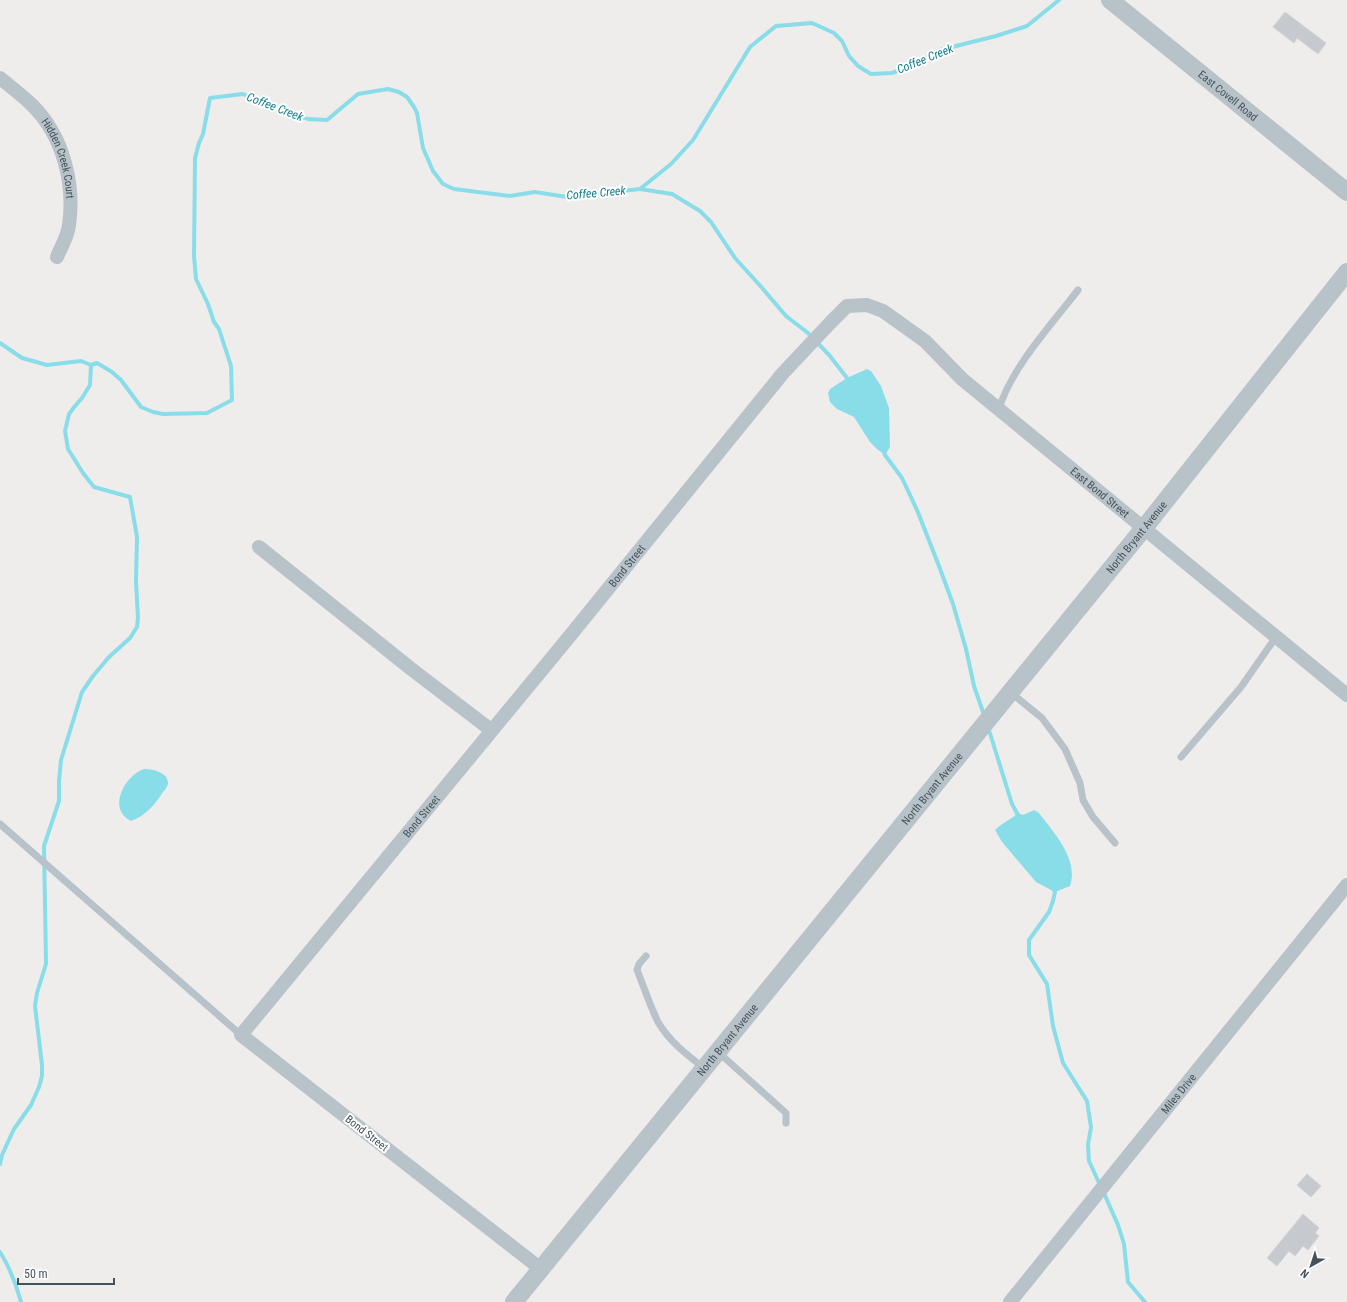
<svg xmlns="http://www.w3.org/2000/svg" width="1347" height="1302" font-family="'Roboto Condensed',sans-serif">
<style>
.water{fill:#89dde8}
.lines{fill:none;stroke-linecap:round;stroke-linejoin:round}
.stream{stroke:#89dde8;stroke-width:4}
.building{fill:#c6cacf;stroke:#d0d3d8}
.service{stroke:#b8c2c9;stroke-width:7}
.minor{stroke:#b8c2c9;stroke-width:14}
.tertiary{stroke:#b8c2c9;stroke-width:18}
.labels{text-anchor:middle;stroke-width:4;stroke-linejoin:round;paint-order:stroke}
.street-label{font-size:11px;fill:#455259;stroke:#fff}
.water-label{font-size:12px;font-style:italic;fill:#117d8b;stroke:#fff}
</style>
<rect width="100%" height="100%" fill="#efecec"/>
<g class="water">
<polygon points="867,369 871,371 881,386 889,408 890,447 885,455 877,449 870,442 854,417 837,409 830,402 828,393 830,389 847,378"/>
<path d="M 144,769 C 152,769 169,772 168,784 C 167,787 165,790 163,792 C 155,805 145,816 131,821 C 107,809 124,776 144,769 Z"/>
<path d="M 1034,810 L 1039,813 C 1054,833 1079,859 1070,886 L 1055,892 L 1036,882 L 1002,842 L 995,830 C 1002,823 1010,820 1018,813 L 1023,815 Z"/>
</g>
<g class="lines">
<g class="stream">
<polyline points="640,189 672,194 700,211 711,222 735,258 763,289 786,316 808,333 830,356 847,378 848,383"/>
<polyline points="0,343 22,358 47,365 81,361 91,365 97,363 112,372 121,380 141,407 153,412 163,414 207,413 232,400 231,366 219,329 214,322 208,304 196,279 194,256 195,158 199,143 203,134 210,98 243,94 308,119 327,120 358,94 388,89 399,92 407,97 414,107 417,113 423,148 433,171 443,184 454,189 510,196 535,192 567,197 640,189 671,164 693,140 750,47 776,26 812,23 834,33 842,41 849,56 858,66 871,74 892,73 911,66 940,50 996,36 1027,26 1059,0"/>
<polyline points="884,450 885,455 902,478 917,510 939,566 953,604 966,649 974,686 984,715"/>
<polyline points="988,727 1012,804 1019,817"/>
<polyline points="1053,888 1055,892 1053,901 1049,912 1029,940 1029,955 1047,984 1053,1026 1063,1063 1087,1101 1091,1127 1088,1145 1089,1161 1100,1185"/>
<polyline points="0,1164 2,1155 14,1129 31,1105 39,1087 42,1076 42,1065 35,1006 37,993 46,964 44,846 59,801 59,781 61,760 82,692 93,676 109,657 130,638 137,627 138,618 136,582 137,537 130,497 94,487 83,473 68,449 65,431 69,414 75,406 82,398 90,385 91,365"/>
<polyline points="1103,1191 1118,1225 1124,1244 1128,1282 1145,1302"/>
<path d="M 0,1252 C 10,1268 16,1283 21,1302"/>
</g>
</g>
<g class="building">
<polygon points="1285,12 1326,43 1318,54 1297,38 1294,43 1273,27"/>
<polygon points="1307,1174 1321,1186 1311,1197 1297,1185"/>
<polygon points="1303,1214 1319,1228 1315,1233 1319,1236 1308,1250 1303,1246 1295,1256 1289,1251 1277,1266 1267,1258"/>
</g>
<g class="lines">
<g class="service">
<path d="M 999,409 C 1011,368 1052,324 1078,290"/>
<polyline points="1010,692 1042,718 1065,749 1080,783 1083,800 1093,817 1115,843"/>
<polyline points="1181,757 1241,687 1276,637"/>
<polyline points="0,824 241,1035"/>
<path d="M 646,956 L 639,964 L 637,970 C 644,987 650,1006 658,1022 C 669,1041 687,1055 704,1068"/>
<polyline points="718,1052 786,1113 786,1123"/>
</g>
<g class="minor">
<path id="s1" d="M 0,78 C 11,87 23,96 33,106 C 63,136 75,184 69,225 C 68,236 61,247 57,257"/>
<polyline points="259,547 410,668 491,730"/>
<path id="s2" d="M 541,1269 L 241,1035 L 569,637 L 783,373 L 831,322 L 847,306 L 867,305 L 883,311 L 925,341 L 962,379 L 1347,695"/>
<path id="s3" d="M 1010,1302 L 1347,885"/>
</g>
<g class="tertiary">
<path id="s4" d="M 1110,0 L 1347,192"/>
<path id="s5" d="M 514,1302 L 1144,528 L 1347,272"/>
</g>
</g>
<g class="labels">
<g class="street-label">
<text dy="4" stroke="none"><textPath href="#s4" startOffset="152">East Covell Road</textPath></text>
<text dy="4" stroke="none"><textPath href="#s1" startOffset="103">Hidden Creek Court</textPath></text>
<text dy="4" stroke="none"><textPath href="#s2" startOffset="1649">East Bond Street</textPath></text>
<text dy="4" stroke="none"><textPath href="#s5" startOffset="986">North Bryant Avenue</textPath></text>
<text dy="4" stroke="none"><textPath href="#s2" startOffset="988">Bond Street</textPath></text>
<text dy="4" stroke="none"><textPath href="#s5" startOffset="662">North Bryant Avenue</textPath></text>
<text dy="4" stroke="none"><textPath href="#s2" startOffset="664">Bond Street</textPath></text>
<text dy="4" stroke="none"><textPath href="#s5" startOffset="338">North Bryant Avenue</textPath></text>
<text dy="4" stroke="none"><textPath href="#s3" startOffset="268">Miles Drive</textPath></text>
<text transform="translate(367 1133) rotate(38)" y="4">Bond Street</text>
</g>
<g class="water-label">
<text transform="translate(925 59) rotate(-22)" y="4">Coffee Creek</text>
<text transform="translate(275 107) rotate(21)" y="4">Coffee Creek</text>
<text transform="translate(596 193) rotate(-5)" y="4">Coffee Creek</text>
</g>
</g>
<g transform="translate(1311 1266) rotate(219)" stroke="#ffffff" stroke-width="3" paint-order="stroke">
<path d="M0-3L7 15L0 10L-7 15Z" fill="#455259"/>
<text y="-6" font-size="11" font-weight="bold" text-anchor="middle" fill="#455259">N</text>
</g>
<path d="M18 1278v6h96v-6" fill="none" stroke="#455259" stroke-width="2"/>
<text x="24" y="1278" font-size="12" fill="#455259" stroke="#ffffff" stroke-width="3" paint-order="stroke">50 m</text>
</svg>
